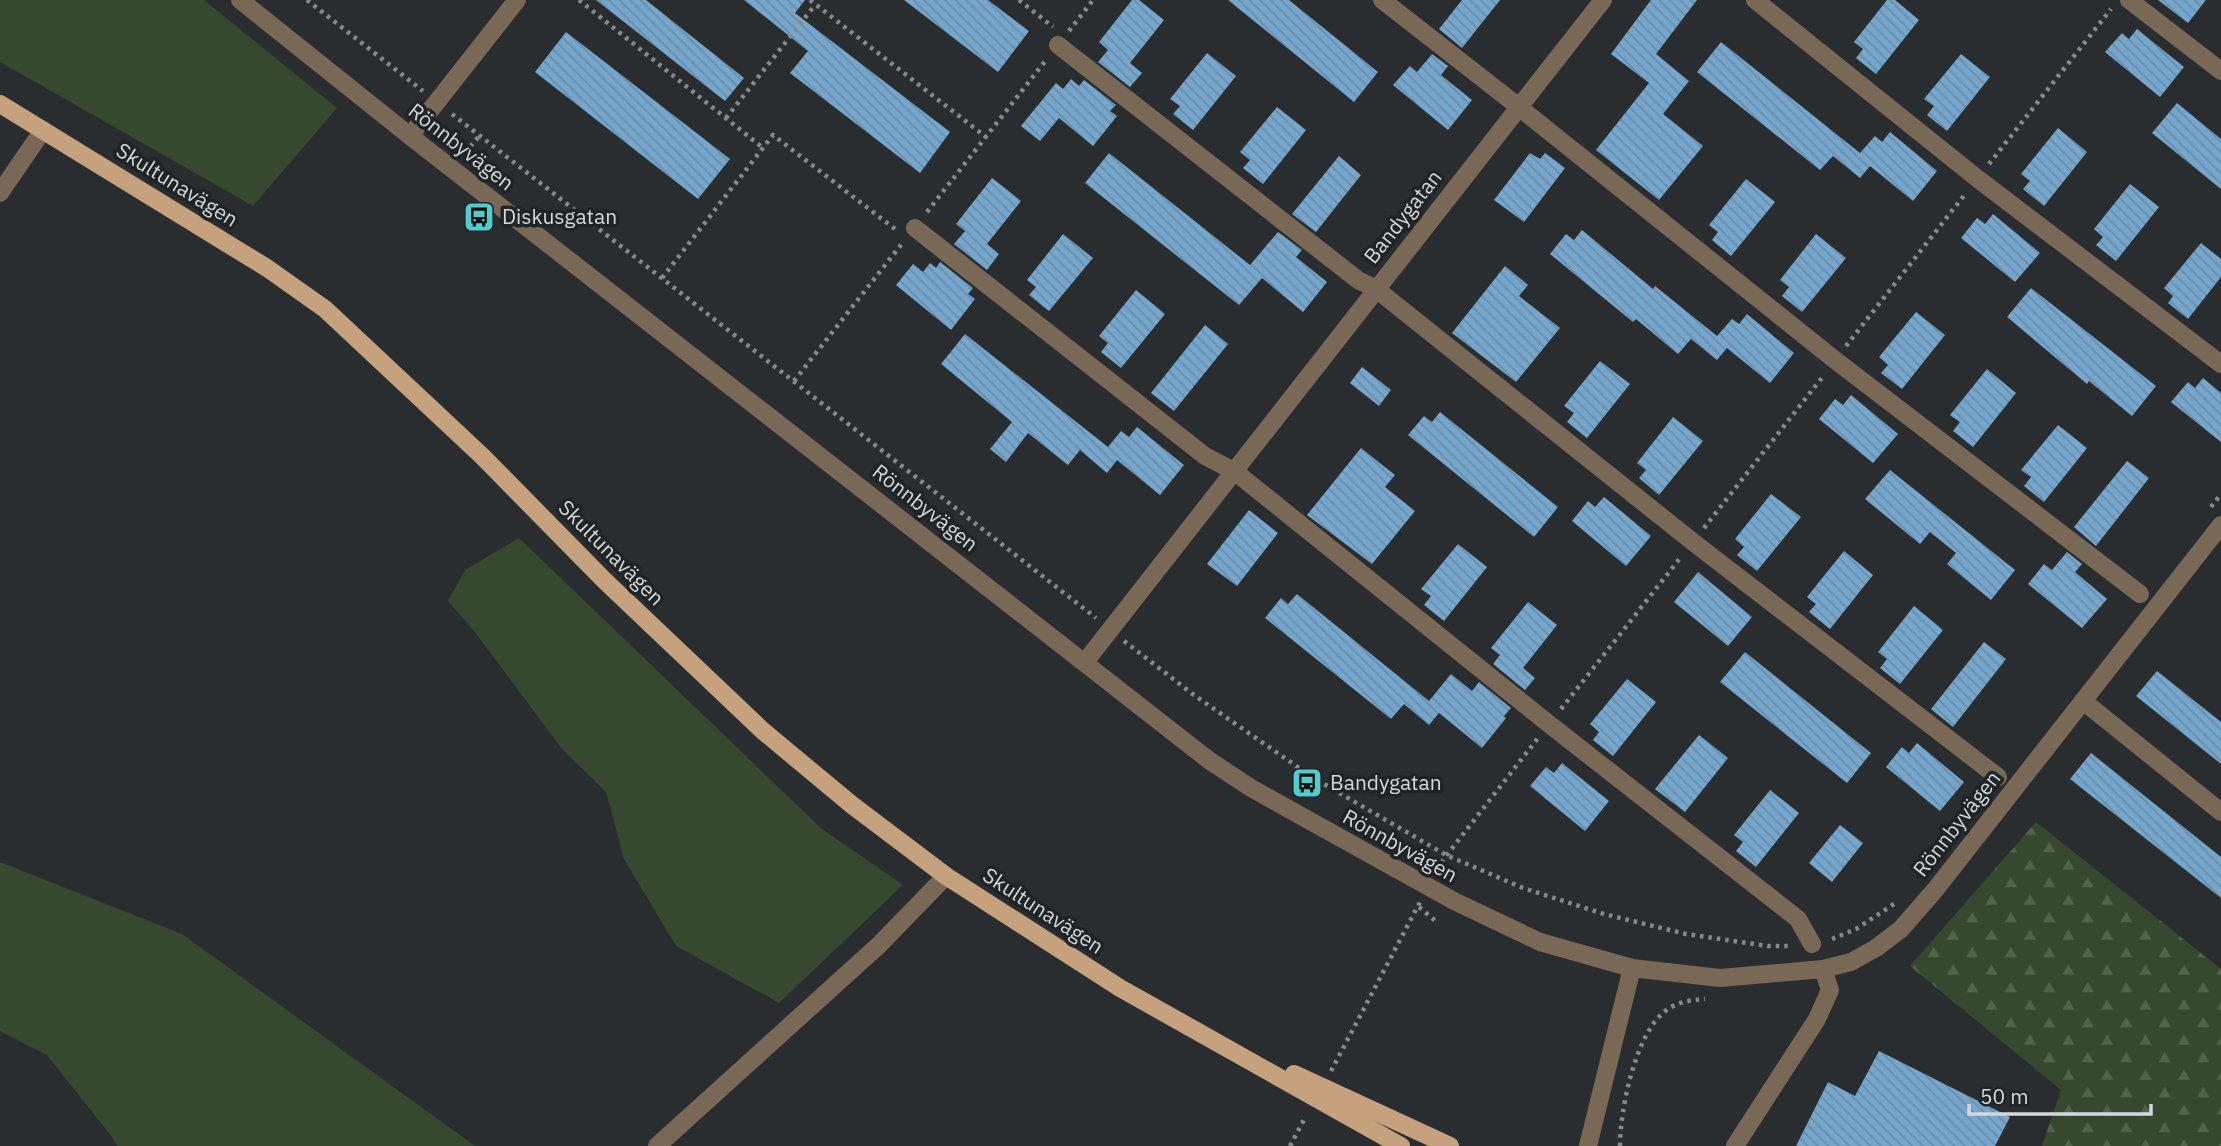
<svg xmlns="http://www.w3.org/2000/svg" width="2221" height="1146" font-family="'IBM Plex Sans',sans-serif">
<style>
.green{fill:#36482d}
.forest{fill:url(#forest-firs)}
.building{fill:url(#building-back-hatch)}
.lines{fill:none;stroke-linecap:round;stroke-linejoin:round}
.path{stroke:#878a8d;stroke-width:4.5;stroke-dasharray:3.5 5;stroke-linecap:butt}
.minor{stroke:#796856;stroke-width:18}
.major{stroke:#c5a27d;stroke-width:18}
.labels{text-anchor:middle;stroke-width:7;stroke-linejoin:round;paint-order:stroke}
.street-label{font-size:21px;fill:#d5d8da;stroke:#202426}
.poi-label{font-size:21px;fill:#d5d8da;stroke:#202426;text-anchor:start}
</style>
<defs>
<pattern id="forest-firs" width="22" height="20" patternUnits="userSpaceOnUse" patternTransform="scale(1.75)"><rect width="22" height="20" fill="#36482d"/><path d="M5 1l3.5 6h-7zM16 11l3.5 6h-7z" fill="#52624b"/></pattern>
<pattern id="building-back-hatch" width="6" height="6" patternUnits="userSpaceOnUse" patternTransform="scale(1.75)"><rect width="6" height="6" fill="#76a6cc"/><path d="M-1 5l2 2M0 0l6 6M5-1l2 2" fill="none" stroke="#688da9"/></pattern>
</defs>
<rect width="100%" height="100%" fill="#2a2d30"/>
<g class="green">
<polygon points="0,0 204,0 337,108 253,206 0,62"/>
<polygon points="519,538 822,829 903,885 779,1003 676,946 624,859 606,792 562,749 474,631 448,601 465,570"/>
<polygon points="0,862 182,934 475,1146 117,1146 112,1137 47,1055 0,1031"/>
</g>
<polygon class="forest" points="2036,822 2221,969 2221,1146 2042,1146 2061,1090 1910,966"/>
<g class="building">
<polygon points="596,0 646,0 744,78 725,101"/>
<polygon points="744,0 805,0 795,13 950,132 920,173 790,73 808,51"/>
<polygon points="904,0 988,0 1029,31 998,72"/>
<polygon points="1132,0 1139,0 1164,20 1130,63 1142,73 1130,87 1098,62 1108,50 1099,42"/>
<polygon points="1228,0 1289,0 1378,72 1354,102"/>
<polygon points="1462,0 1500,0 1462,48 1439,29"/>
<polygon points="1651,0 1697,0 1656,54 1689,81 1663,114 1703,146 1659,200 1596,150 1649,83 1611,54"/>
<polygon points="1887,0 1895,0 1919,20 1876,74 1856,58 1863,49 1854,42"/>
<polygon points="2158,0 2206,0 2188,23"/>
<polygon points="2137,29 2184,67 2160,97 2105,52 2122,33 2129,39"/>
<polygon points="566,32 730,159 698,199 535,72"/>
<polygon points="1721,42 1860,153 1875,136 1882,142 1890,132 1937,171 1913,201 1870,166 1860,178 1833,156 1820,170 1697,72"/>
<polygon points="1207,53 1236,76 1193,130 1173,114 1180,106 1170,99"/>
<polygon points="1432,54 1448,66 1441,75 1472,100 1448,130 1393,85 1410,66 1417,72"/>
<polygon points="1961,54 1990,77 1947,131 1927,115 1934,106 1924,99"/>
<polygon points="1071,79 1079,86 1084,80 1116,105 1110,111 1117,116 1093,146 1059,118 1040,141 1021,126 1056,83 1063,89"/>
<polygon points="2177,103 2221,139 2221,189 2152,133"/>
<polygon points="1277,107 1306,130 1263,184 1243,168 1250,160 1240,152"/>
<polygon points="2058,128 2087,152 2044,206 2023,189 2030,181 2021,174"/>
<polygon points="1109,153 1250,265 1278,232 1302,250 1296,257 1327,282 1303,312 1262,278 1239,305 1085,183"/>
<polygon points="1530,153 1540,159 1545,153 1565,168 1524,222 1494,200"/>
<polygon points="1339,156 1361,175 1316,232 1292,214"/>
<polygon points="992,178 1021,201 987,244 999,254 987,270 954,244 965,231 956,224"/>
<polygon points="1746,179 1775,202 1731,256 1712,240 1718,232 1709,225"/>
<polygon points="2130,184 2159,207 2116,261 2096,245 2103,237 2094,229"/>
<polygon points="1993,214 2040,253 2015,282 1961,238 1977,218 1985,224"/>
<polygon points="1582,230 1653,289 1655,286 1717,336 1732,319 1739,324 1747,314 1794,353 1770,383 1727,348 1717,360 1691,339 1678,354 1636,319 1633,322 1550,254 1566,234 1574,240"/>
<polygon points="1063,234 1093,258 1049,311 1029,295 1036,287 1027,280"/>
<polygon points="1816,234 1846,258 1802,312 1782,296 1789,287 1780,280"/>
<polygon points="2201,243 2221,259 2221,277 2188,319 2168,303 2173,296 2164,288"/>
<polygon points="940,262 973,288 968,294 975,299 951,330 896,285 913,264 923,272 930,263 936,268"/>
<polygon points="1505,266 1528,285 1519,296 1560,328 1516,382 1452,333"/>
<polygon points="2031,288 2156,386 2132,416 2089,381 2087,384 2007,317"/>
<polygon points="1136,290 1165,314 1121,368 1101,352 1108,343 1099,336"/>
<polygon points="1916,312 1945,335 1902,389 1881,373 1888,365 1879,357"/>
<polygon points="1205,325 1228,344 1174,411 1151,393"/>
<polygon points="965,334 1108,447 1121,431 1129,437 1137,427 1184,465 1160,495 1117,460 1107,473 1080,450 1068,465 1028,433 1006,462 990,449 1012,422 941,364"/>
<polygon points="1600,361 1630,384 1587,438 1567,422 1574,413 1564,406"/>
<polygon points="1362,367 1391,390 1379,406 1350,383"/>
<polygon points="1987,369 2016,393 1973,447 1953,431 1960,422 1950,415"/>
<polygon points="2203,378 2221,393 2221,442 2171,402 2188,382 2195,388"/>
<polygon points="1851,395 1898,434 1873,463 1819,419 1835,399 1843,405"/>
<polygon points="1440,412 1558,507 1534,537 1408,435 1424,416 1432,422"/>
<polygon points="1673,417 1703,441 1659,495 1639,478 1646,470 1637,463"/>
<polygon points="2058,425 2087,448 2044,502 2024,486 2031,477 2021,470"/>
<polygon points="1361,448 1395,475 1385,487 1415,511 1372,564 1307,515"/>
<polygon points="2127,461 2149,478 2096,546 2074,527"/>
<polygon points="1890,470 2015,570 1991,600 1947,564 1956,553 1930,532 1920,544 1865,499"/>
<polygon points="1771,494 1801,517 1757,571 1737,555 1744,547 1735,539"/>
<polygon points="1604,497 1651,536 1626,566 1572,521 1588,501 1595,507"/>
<polygon points="1249,510 1278,533 1237,586 1207,564"/>
<polygon points="1458,544 1487,567 1444,621 1424,605 1431,596 1421,589"/>
<polygon points="1844,551 1873,575 1830,629 1809,612 1816,604 1807,597"/>
<polygon points="2067,552 2082,564 2075,572 2107,599 2082,628 2028,584 2044,564 2052,570"/>
<polygon points="1698,572 1752,617 1728,646 1674,602"/>
<polygon points="1297,594 1429,701 1451,674 1472,691 1479,682 1511,708 1504,716 1506,718 1482,748 1439,713 1429,725 1404,704 1391,719 1265,618 1281,598 1288,604"/>
<polygon points="1528,602 1557,625 1523,668 1535,678 1525,690 1493,664 1500,655 1491,648"/>
<polygon points="1914,606 1943,630 1900,684 1880,668 1887,659 1878,652"/>
<polygon points="1984,642 2006,659 1953,727 1931,709"/>
<polygon points="1745,652 1871,753 1847,783 1720,682"/>
<polygon points="2157,671 2221,722 2221,764 2136,696"/>
<polygon points="1627,679 1656,702 1613,756 1593,740 1599,732 1590,724"/>
<polygon points="1699,735 1728,758 1685,812 1655,789"/>
<polygon points="1917,743 1964,782 1940,811 1886,767 1902,747 1909,753"/>
<polygon points="2091,753 2221,857 2221,898 2070,779"/>
<polygon points="1562,763 1609,801 1585,831 1530,786 1546,767 1554,773"/>
<polygon points="1770,790 1799,813 1756,867 1736,851 1743,842 1734,835"/>
<polygon points="1840,825 1863,843 1832,882 1809,863"/>
<polygon points="1879,1051 2010,1117 1995,1146 1796,1146 1828,1082 1855,1096"/>
</g>
<g class="lines">
<g class="path">
<polyline points="307,0 423,91"/>
<polyline points="579,0 763,148"/>
<polyline points="810,0 986,137"/>
<polyline points="1019,0 1053,27"/>
<polyline points="1069,31 1093,0"/>
<polyline points="452,114 1096,618"/>
<polyline points="726,118 815,5"/>
<polyline points="465,153 480,135"/>
<polyline points="1989,164 2111,9"/>
<polyline points="927,212 1046,60"/>
<polyline points="662,278 773,135 895,229"/>
<polyline points="1846,346 1966,193"/>
<polyline points="794,381 904,241"/>
<polyline points="2211,507 2221,494"/>
<polyline points="1704,528 1824,375"/>
<polyline points="1124,641 1194,695 1312,777 1446,855 1523,888 1604,914 1686,934 1768,946 1792,946"/>
<polyline points="1561,709 1681,557"/>
<polyline points="1436,869 1538,738"/>
<polyline points="1419,907 1438,923"/>
<polyline points="1832,939 1856,929 1894,904"/>
<polyline points="1331,1071 1420,902"/>
<polyline points="1290,1146 1306,1116"/>
<path d="M 1620,1146 C 1620,1110 1635,1036 1664,1012 C 1676,1002 1690,1000 1705,999"/>
</g>
<g class="minor">
<polyline points="240,0 410,136 1210,761 1251,788 1454,901 1540,942 1632,968 1720,978 1823,969 1851,962 1876,948 1901,929 1935,890 2221,525"/>
<polyline points="1382,0 1505,96 1835,360 2140,594"/>
<polyline points="1755,0 1978,179 2221,364"/>
<polyline points="2129,0 2221,71"/>
<polyline points="1058,45 1358,280 1376,289 1693,542 1998,777"/>
<polyline points="410,136 517,0"/>
<polyline points="0,193 43,130"/>
<polyline points="915,228 1205,456 1234,471 1549,724 1798,919 1812,944"/>
<polyline points="1085,662 1603,0"/>
<polyline points="2083,701 2221,812"/>
<polyline points="657,1146 879,945 946,876"/>
<polyline points="1588,1146 1632,968"/>
<polyline points="1735,1146 1817,1019 1830,990 1823,969"/>
</g>
<g class="major">
<polyline points="0,104 267,268 325,309 482,456 605,581 763,731 852,805 946,876 1120,988 1401,1146"/>
<polyline points="1294,1074 1450,1146"/>
</g>
</g>
<defs>
<g id="bus-square" transform="scale(1.575)"><rect x="-9" y="-9" width="18" height="18" rx="4" fill="#52cdcd" stroke="#202426"/><path d="M-5-6H5V4H4V6H2V4H-2V6H-4V4H-5ZM-3.5-4V0h7V-4ZM-3.5 1.2v1.5H-2V1.2ZM2 1.2v1.5H3.5V1.2Z" fill="#111"/></g>
</defs>
<g fill-rule="evenodd">
<use href="#bus-square" x="479" y="217"/>
<use href="#bus-square" x="1307" y="783"/>
</g>
<g class="labels">
<g class="street-label">
<text transform="translate(461 147) rotate(38)" y="7">Rönnbyvägen</text>
<text transform="translate(177 185) rotate(32)" y="7">Skultunavägen</text>
<text transform="translate(1403 217) rotate(-52)" y="7">Bandygatan</text>
<text transform="translate(925 508) rotate(38)" y="7">Rönnbyvägen</text>
<text transform="translate(611 553) rotate(45)" y="7">Skultunavägen</text>
<text transform="translate(1957 824) rotate(-52)" y="7">Rönnbyvägen</text>
<text transform="translate(1400 846) rotate(29)" y="7">Rönnbyvägen</text>
<text transform="translate(1043 911) rotate(33)" y="7">Skultunavägen</text>
</g>
<g class="poi-label">
<text x="502" y="224">Diskusgatan</text>
<text x="1330" y="790">Bandygatan</text>
</g>
</g>
<path d="M1969 1104v10h182v-10" fill="none" stroke="#d5d8da" stroke-width="3.5"/>
<text x="1980" y="1104" font-size="21" fill="#d5d8da" stroke="#202426" stroke-width="5" paint-order="stroke">50 m</text>
</svg>
